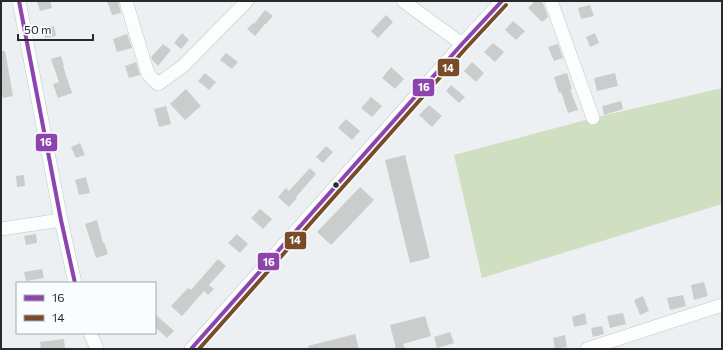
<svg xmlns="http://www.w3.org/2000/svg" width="723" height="350" font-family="Commissioner,sans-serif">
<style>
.green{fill:#d0dfc2}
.building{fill:#cbcccc}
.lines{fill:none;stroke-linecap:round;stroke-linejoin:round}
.minor-casing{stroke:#c3c5c7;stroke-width:14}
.minor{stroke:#fcfdfd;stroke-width:13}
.bus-1-casing{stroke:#fafdff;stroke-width:7}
.bus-2-casing{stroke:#fafdff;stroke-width:7}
.bus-1{stroke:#8e44ad;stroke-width:4}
.bus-2{stroke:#7a4b2a;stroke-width:4}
.bus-dot{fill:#27292b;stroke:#fafdff;stroke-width:1.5}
.line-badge{stroke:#fafdff;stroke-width:1.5}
.badge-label{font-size:11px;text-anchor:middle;font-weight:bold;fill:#fff}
</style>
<rect width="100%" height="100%" fill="#edf0f2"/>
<polygon class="green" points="722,88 722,204 482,278 454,155 593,118"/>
<g class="building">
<polygon points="37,1 50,1 52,8 40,11"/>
<polygon points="107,1 118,1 121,13 112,15"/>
<polygon points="535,1 541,1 543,3 548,17 542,22 528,8"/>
<polygon points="590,5 594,16 581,19 578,8"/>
<polygon points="265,10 273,16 266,24 265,24 255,36 247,29 253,23 254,24"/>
<polygon points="386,15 393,22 378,38 371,31"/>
<polygon points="513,21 525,31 516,40 505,30"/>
<polygon points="54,26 56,36 45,38 43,29"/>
<polygon points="182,33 189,40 181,49 174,43"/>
<polygon points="595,33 599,43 590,47 586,37"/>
<polygon points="127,34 132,48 117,52 113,39"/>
<polygon points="493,43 504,52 495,62 484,52"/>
<polygon points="163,44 171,50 158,66 153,61 151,57"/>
<polygon points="558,44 563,58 554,61 548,47"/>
<polygon points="1,51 5,51 13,96 3,98 1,90"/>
<polygon points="226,53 238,62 232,69 220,60"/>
<polygon points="61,56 64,65 63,66 72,93 58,98 53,84 59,82 51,59"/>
<polygon points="136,62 140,75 129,78 125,66"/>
<polygon points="472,62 484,73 476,82 464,71"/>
<polygon points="391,67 404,79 395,89 382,78"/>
<polygon points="205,73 216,82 209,90 198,81"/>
<polygon points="567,73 572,89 570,89 578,110 568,113 561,92 559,93 554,77"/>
<polygon points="615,73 618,86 597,91 594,78"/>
<polygon points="451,85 465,97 459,103 446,91"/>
<polygon points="186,89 201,106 185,120 170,104"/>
<polygon points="371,97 382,106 372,117 361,108"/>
<polygon points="621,101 623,109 604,115 602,106"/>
<polygon points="429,105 442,116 432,127 419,115"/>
<polygon points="166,106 171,124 159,127 154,109"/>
<polygon points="346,119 360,131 352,140 338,128"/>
<polygon points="80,143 85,155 76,158 71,147"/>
<polygon points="326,146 333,152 323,163 316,157"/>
<polygon points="405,155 430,258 410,263 385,160"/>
<polygon points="310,168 316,174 296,197 297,198 289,207 278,197 286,188 289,191"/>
<polygon points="24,175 25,186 17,187 16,176"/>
<polygon points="86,177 90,193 79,195 75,180"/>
<polygon points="360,187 374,200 331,245 317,232"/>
<polygon points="260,209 272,219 263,229 251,218"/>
<polygon points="97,220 103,243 104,242 108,254 96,258 85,224"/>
<polygon points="36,234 37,243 26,245 24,236"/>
<polygon points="237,234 248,244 240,253 228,243"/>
<polygon points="218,259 226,266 209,285 214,289 208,295 204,291 182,316 171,306 188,288 191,290"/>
<polygon points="42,269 44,278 26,281 24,272"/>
<polygon points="704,282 708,296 694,300 691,285"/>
<polygon points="683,295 686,306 670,310 667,298"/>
<polygon points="643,296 649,311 640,315 634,300"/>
<polygon points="585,313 587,324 574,327 572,317"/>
<polygon points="623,313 626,324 610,328 607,316"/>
<polygon points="155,314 174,331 167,338 155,327"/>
<polygon points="425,316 431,336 403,344 405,349 396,349 390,325"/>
<polygon points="602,326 604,334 593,337 591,328"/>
<polygon points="450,332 454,343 437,348 434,337"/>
<polygon points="355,334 359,349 309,349 308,346"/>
<polygon points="565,335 567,347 555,349 553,338"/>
<polygon points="64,339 65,349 41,349 40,342"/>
</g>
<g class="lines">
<g class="minor-casing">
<g id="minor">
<polyline points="19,1 61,220 75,283"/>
<polyline points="126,1 148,74 158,84 183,66 247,1"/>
<polyline points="403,1 462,44"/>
<polyline points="551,1 593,118"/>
<polyline points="1,229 61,220"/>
<polyline points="90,333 97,349"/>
<polyline points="191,349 462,44 502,1"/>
<polyline points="587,349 722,305"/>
</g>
</g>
<use href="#minor" class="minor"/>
<g class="bus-1-casing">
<g id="bus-1">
<polyline points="19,1 61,220 75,283"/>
<polyline points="191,349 462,44 502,1"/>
</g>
</g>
<g class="bus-2-casing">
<polyline id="bus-2" points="199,349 466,48 506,5"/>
</g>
<use href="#bus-1" class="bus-1"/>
<use href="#bus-2" class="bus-2"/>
</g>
<circle class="bus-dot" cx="336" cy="185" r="3.5"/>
<g class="line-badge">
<rect x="437" y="58" width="23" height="19" rx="4" fill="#7a4b2a"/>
<rect x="412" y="78" width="23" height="19" rx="4" fill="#8e44ad"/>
<rect x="35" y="133" width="23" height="19" rx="4" fill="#8e44ad"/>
<rect x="284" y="231" width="23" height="19" rx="4" fill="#7a4b2a"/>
<rect x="257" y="252" width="23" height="19" rx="4" fill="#8e44ad"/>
</g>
<g class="badge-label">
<text x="448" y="72">14</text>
<text x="424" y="91">16</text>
<text x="46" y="146">16</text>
<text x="295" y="244">14</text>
<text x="269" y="266">16</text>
</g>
<rect width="723" height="350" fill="none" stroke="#27292b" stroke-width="4"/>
<rect x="16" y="282" width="140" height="52" fill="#fafdff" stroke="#a6a8aa"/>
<rect x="24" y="295" width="20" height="6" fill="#8e44ad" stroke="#a6a8aa"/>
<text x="52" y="302" font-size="12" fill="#27292b">16</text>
<rect x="24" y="315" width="20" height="6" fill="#7a4b2a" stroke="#a6a8aa"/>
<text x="52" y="322" font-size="12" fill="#27292b">14</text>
<path d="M18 34v6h75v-6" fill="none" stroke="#27292b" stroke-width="2"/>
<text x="24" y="34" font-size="12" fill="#27292b" stroke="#fafdff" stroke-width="3" paint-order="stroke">50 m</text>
</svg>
